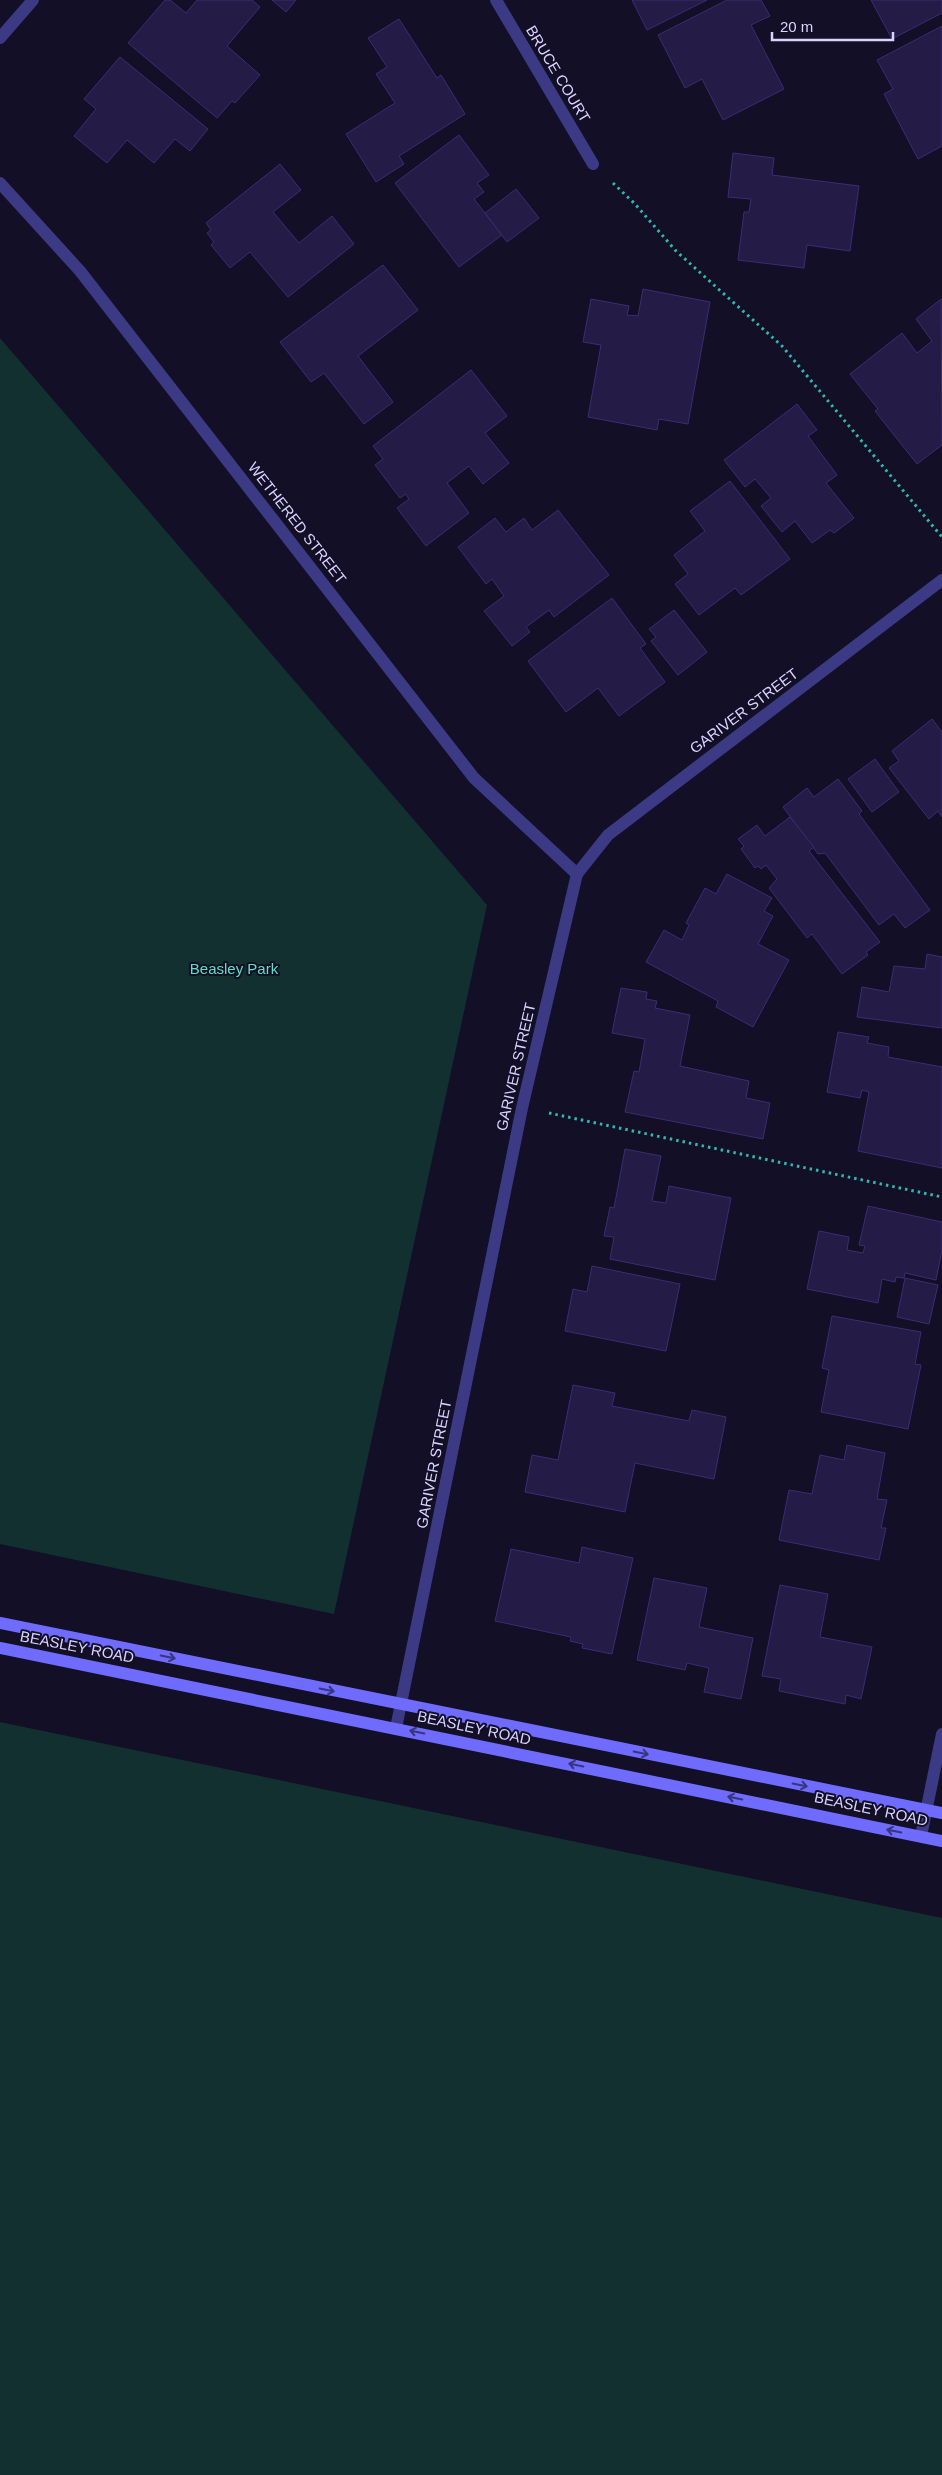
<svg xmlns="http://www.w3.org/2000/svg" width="942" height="2475" font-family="Helvetica,sans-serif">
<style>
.green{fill:#12302f}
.building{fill:#241b47;stroke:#3b2d73}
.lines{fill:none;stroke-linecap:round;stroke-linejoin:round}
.path{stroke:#2fb8b0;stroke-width:3;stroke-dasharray:2.5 4;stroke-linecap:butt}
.minor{stroke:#3d3a85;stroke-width:12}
.secondary{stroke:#6f6bff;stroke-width:12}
.oneway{stroke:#38347d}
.labels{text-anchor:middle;stroke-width:4;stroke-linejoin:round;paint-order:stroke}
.street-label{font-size:15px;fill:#d9d4ff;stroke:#130f26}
.park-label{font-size:15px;fill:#5fe0c0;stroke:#130f26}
</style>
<rect width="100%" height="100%" fill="#130f26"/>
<g class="green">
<polygon points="0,338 487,905 334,1614 0,1544"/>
<polygon points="0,1722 942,1918 942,2475 0,2475"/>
</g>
<g class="building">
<polygon points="165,0 170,0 186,13 197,0 252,0 260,7 227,46 260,75 235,103 232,101 217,118 128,43"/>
<polygon points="272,0 296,0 286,12"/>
<polygon points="632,0 707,0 647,30"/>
<polygon points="727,0 761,0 770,16 751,25 784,89 723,120 702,79 685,88 658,35"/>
<polygon points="871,0 942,0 942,13 892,39"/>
<polygon points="399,19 437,78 441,75 465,114 399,156 404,164 376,182 346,134 395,103 376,74 387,67 368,38"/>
<polygon points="942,26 942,146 918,159 884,94 893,89 877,60"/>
<polygon points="120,57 208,129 190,151 175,139 154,163 127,140 107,163 74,136 96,109 84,99"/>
<polygon points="459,135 489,175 477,183 484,192 474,199 502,235 459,267 395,183"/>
<polygon points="733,153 774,158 772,175 859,186 850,251 807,245 804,268 738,260 744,212 749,212 751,199 728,197"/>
<polygon points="280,164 301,190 273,212 299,243 332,216 354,244 288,297 250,252 230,268 211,245 214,242 207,233 211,230 206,223"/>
<polygon points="516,189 539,218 507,242 485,213"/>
<polygon points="383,265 418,310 358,356 393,402 364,424 324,373 311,382 280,342"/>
<polygon points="643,289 710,302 688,424 659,419 657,430 588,417 601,345 583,342 591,299 629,306 627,315 638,316"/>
<polygon points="941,299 942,445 917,464 875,411 878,409 850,374 902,333 917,353 932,341 916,319"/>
<polygon points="471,370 507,416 485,433 509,463 483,484 469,466 447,483 469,513 426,546 397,508 409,499 406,494 400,498 375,465 383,459 373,446"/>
<polygon points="797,404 817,430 808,436 837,475 826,483 854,518 834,533 830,530 812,543 795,521 782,532 761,506 771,498 755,479 745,487 724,460"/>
<polygon points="730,481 790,559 741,595 735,588 699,615 675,584 688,574 674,555 705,531 690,511"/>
<polygon points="558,510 609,575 554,617 549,610 526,627 530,632 512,646 484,611 504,596 492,579 486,584 458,547 495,518 506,532 524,518 532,530"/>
<polygon points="612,598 646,644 640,648 665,682 619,716 598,688 566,712 528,661"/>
<polygon points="674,610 707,652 678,675 651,641 656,637 649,629"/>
<polygon points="932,719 942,732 942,817 938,811 929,819 889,768 899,761 892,751"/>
<polygon points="875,759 899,792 872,812 848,779"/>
<polygon points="838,779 862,811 859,814 930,910 905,928 894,914 879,925 825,853 818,854 783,807 807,788 814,797"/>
<polygon points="790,817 814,847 809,851 880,942 866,952 868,955 842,974 812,934 807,938 769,888 777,879 766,865 761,869 758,866 755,868 741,849 744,846 738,839 757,825 765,836"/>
<polygon points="727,874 772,898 764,911 773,916 758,944 789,960 753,1027 716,1007 718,1001 646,962 664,930 682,940 689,925 686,923 705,888 716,894"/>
<polygon points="927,954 942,957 942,1028 857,1017 862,987 889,992 894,966 925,969"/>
<polygon points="621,988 647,992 646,999 657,1001 655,1008 690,1015 680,1066 749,1081 746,1098 770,1103 763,1139 625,1112 634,1071 639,1072 645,1039 612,1033"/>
<polygon points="838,1032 869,1037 867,1043 889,1047 888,1057 942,1067 942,1168 858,1151 869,1092 862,1090 860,1098 827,1092"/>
<polygon points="625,1149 661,1156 652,1201 666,1203 669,1186 731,1198 715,1280 610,1259 614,1237 604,1236 610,1207 614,1208"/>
<polygon points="868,1206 942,1222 942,1250 936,1280 905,1273 904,1278 896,1277 895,1282 882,1279 878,1303 807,1289 819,1231 849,1237 847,1250 863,1253 865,1246 859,1245"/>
<polygon points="592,1266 680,1284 666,1351 565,1331 573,1289 587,1292"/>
<polygon points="905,1278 938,1285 929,1324 897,1317"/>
<polygon points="832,1316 921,1332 915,1364 921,1365 908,1429 821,1412 829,1370 822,1368"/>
<polygon points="573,1385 615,1393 612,1406 689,1421 692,1410 726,1417 714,1479 635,1463 625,1512 525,1492 532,1455 558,1460"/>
<polygon points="847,1445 885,1453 877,1499 887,1500 881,1528 886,1528 879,1560 779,1540 789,1490 812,1494 820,1455 844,1460"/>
<polygon points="582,1547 633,1558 612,1654 582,1648 583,1644 570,1641 571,1637 495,1621 511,1549 579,1563"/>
<polygon points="654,1578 707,1588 699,1627 753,1638 741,1699 704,1692 709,1668 687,1663 685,1670 637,1660"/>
<polygon points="780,1585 828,1594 820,1637 872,1647 861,1699 846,1695 845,1704 779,1691 781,1679 762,1676"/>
</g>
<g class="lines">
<g class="path">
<polyline points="613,183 635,204 676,251 782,346 942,537"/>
<polyline points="549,1113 942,1197"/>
</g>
<g class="minor">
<polyline points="496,0 593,164"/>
<polyline points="0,38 33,0"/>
<polyline points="0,183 80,271 474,778 577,874"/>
<polyline points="396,1728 522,1108 577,874 608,835 942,580"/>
<polyline points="921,1836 942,1734"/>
</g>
<g class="secondary">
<polyline points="0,1623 942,1813"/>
<polyline points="0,1648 942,1841"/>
</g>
</g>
<defs><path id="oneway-shaft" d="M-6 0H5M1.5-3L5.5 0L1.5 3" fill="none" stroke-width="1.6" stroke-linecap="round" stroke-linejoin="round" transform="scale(1.25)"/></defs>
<g class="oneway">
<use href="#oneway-shaft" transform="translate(168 1657) rotate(12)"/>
<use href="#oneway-shaft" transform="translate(327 1690) rotate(12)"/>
<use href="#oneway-shaft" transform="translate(417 1732) rotate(-168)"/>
<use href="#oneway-shaft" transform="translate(641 1753) rotate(11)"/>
<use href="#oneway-shaft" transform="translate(576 1765) rotate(-168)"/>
<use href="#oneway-shaft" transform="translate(800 1785) rotate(11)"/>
<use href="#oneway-shaft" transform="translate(735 1798) rotate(-168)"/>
<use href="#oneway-shaft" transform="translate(894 1831) rotate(-168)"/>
</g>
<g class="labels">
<g class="street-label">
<text transform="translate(558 74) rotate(59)" y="5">BRUCE COURT</text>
<text transform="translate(297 523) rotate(52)" y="5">WETHERED STREET</text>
<text transform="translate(744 711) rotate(-37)" y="5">GARIVER STREET</text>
<text transform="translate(516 1067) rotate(-77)" y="5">GARIVER STREET</text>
<text transform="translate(434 1464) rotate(-79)" y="5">GARIVER STREET</text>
<text transform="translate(77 1647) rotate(11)" y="5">BEASLEY ROAD</text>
<text transform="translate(474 1728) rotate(12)" y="5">BEASLEY ROAD</text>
<text transform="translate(871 1809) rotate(12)" y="5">BEASLEY ROAD</text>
</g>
<g class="park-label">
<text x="234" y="974">Beasley Park</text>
</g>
</g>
<path d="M772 32v8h121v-8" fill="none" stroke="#d9d4ff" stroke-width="2.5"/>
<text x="780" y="32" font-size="15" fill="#d9d4ff" stroke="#130f26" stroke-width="4" paint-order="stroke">20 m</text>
</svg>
